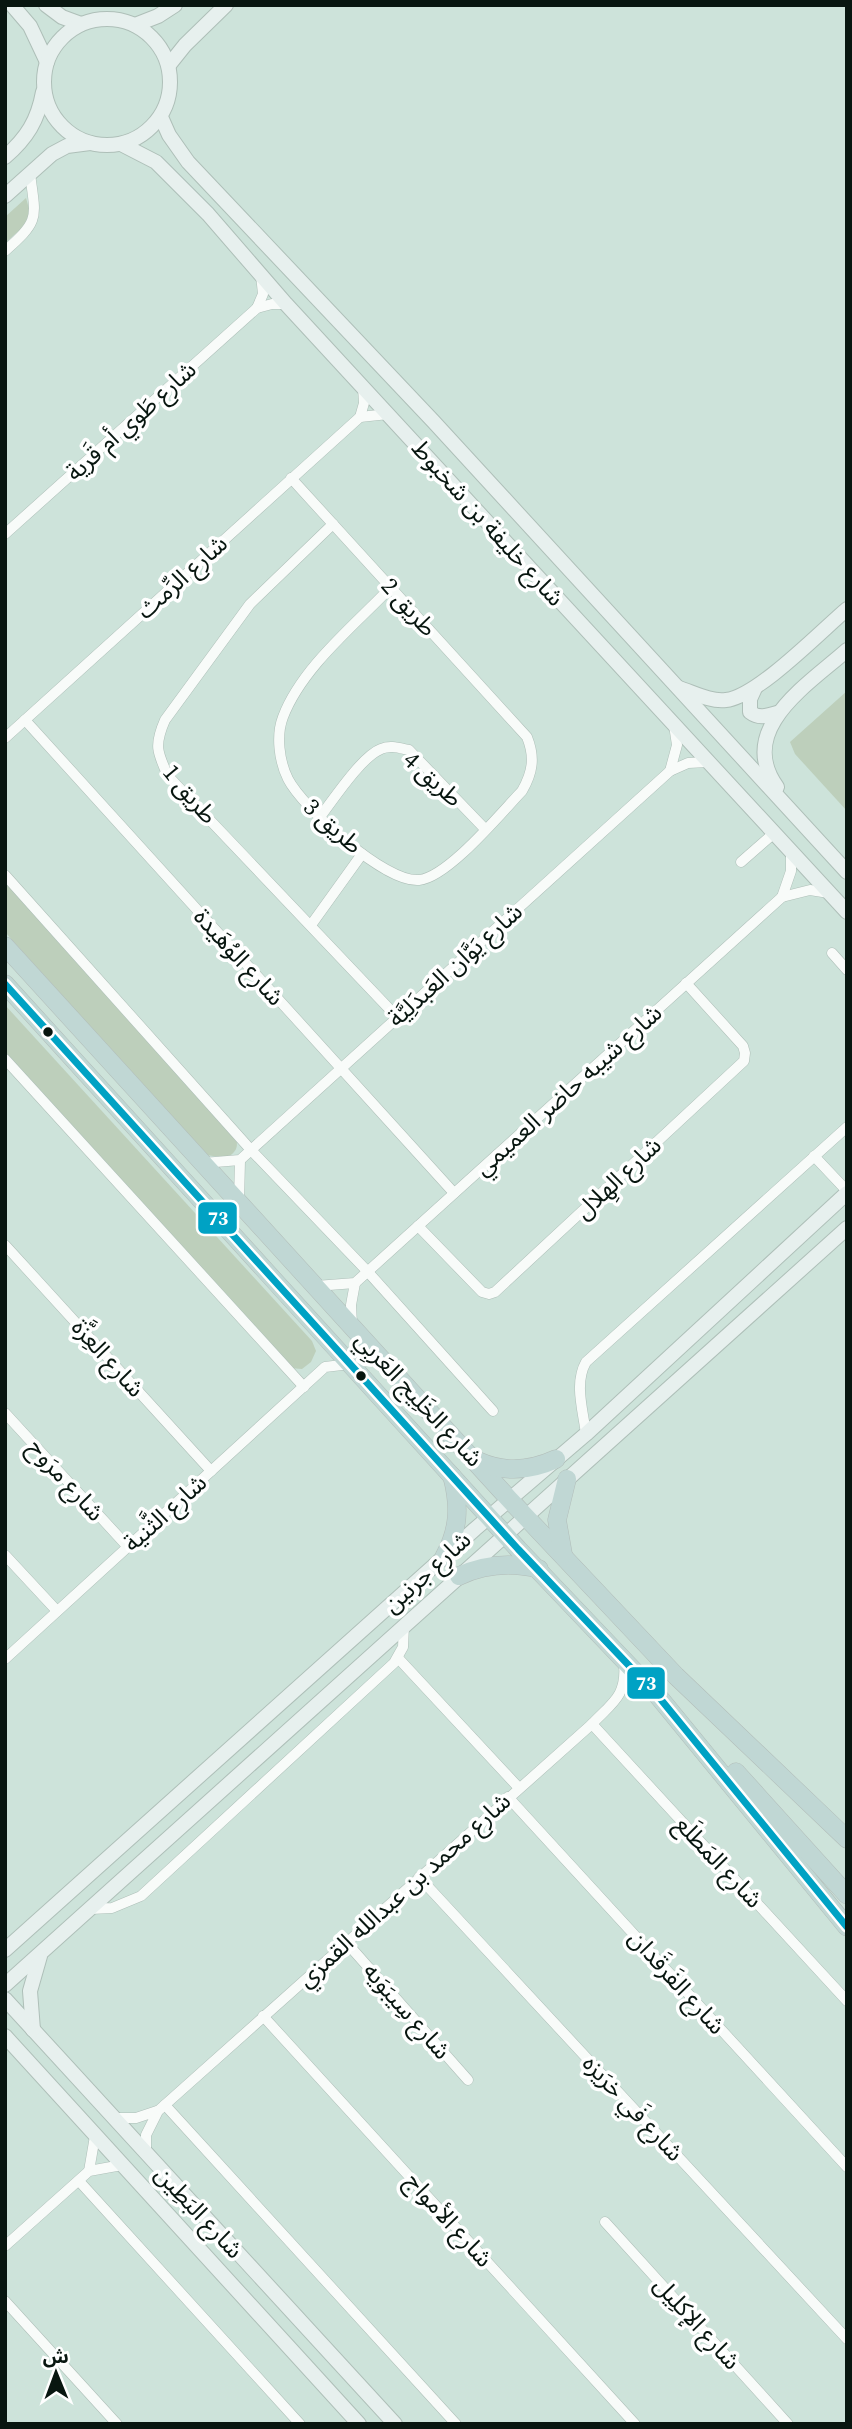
<svg xmlns="http://www.w3.org/2000/svg" width="852" height="2429" font-family="'Source Serif 4','Noto Sans Arabic',serif">
<style>
.green{fill:#bdcfbb}
.lines{fill:none;stroke-linecap:round;stroke-linejoin:round}
.street-casing{stroke:#aebfb8;stroke-width:11}
.secondary-casing{stroke:#aebfb8;stroke-width:16}
.highway-casing{stroke:#b2bdb9;stroke-width:19}
.street{stroke:#f8fbf9;stroke-width:10}
.secondary{stroke:#e7f0ee;stroke-width:14}
.highway{stroke:#c0d7d4;stroke-width:18}
.bus-1-casing{stroke:#fff;stroke-width:12}
.bus-1{stroke:#00a2c4;stroke-width:7}
.bus-dot{fill:#081610;stroke:#fff;stroke-width:2.5}
.labels{text-anchor:middle;stroke-width:7;stroke-linejoin:round;paint-order:stroke}
.street-label{font-size:24px;fill:#081610;stroke:#fff}
.line-badge{stroke:#fff;stroke-width:2.5}
.badge-label{font-size:19px;text-anchor:middle;font-weight:bold;fill:#fff}
</style>
<rect width="100%" height="100%" fill="#cde3da"/>
<g class="green">
<polygon points="26,198 32,219 5,243 5,217"/>
<polygon points="847,691 847,811 795,754 790,742"/>
<path d="M 5,881 L 235,1135 C 239,1147 237,1151 227,1158 L 206,1155 L 5,932 Z"/>
<polygon points="5,1005 312,1341 316,1351 311,1362 302,1369 290,1368 5,1058"/>
</g>
<g class="lines">
<g class="street-casing">
<g id="street">
<path d="M 5,251 C 40,220 36,219 30,174"/>
<polyline points="257,308 263,294 261,275"/>
<polyline points="360,417 388,414"/>
<path d="M 291,478 L 527,737 C 535,757 533,772 522,791 C 500,814 448,877 419,880 C 385,883 303,808 288,779 C 279,761 276,735 283,717 C 302,667 355,625 391,587"/>
<path d="M 333,524 L 250,604 L 165,720 C 154,745 157,752 168,776 L 397,1017"/>
<polyline points="5,534 257,308 272,304 286,304"/>
<polyline points="25,720 454,1193"/>
<polyline points="5,738 360,417 364,403 363,387"/>
<polyline points="670,771 677,745 674,725"/>
<path d="M 320,817 C 333,800 362,756 381,749 C 390,745 399,748 409,750 L 485,829"/>
<polyline points="741,862 773,834"/>
<polyline points="5,875 251,1150 368,1272 493,1411"/>
<polyline points="782,897 791,871 791,853"/>
<polyline points="311,925 362,854"/>
<polyline points="832,953 847,970"/>
<polyline points="5,1059 304,1387"/>
<polyline points="814,1156 847,1191"/>
<polyline points="203,1163 240,1160 670,771 688,763 707,762"/>
<polyline points="239,1201 240,1160"/>
<polyline points="418,1226 482,1292 489,1294 495,1292 744,1061 745,1053 743,1046 686,983"/>
<polyline points="5,1245 211,1471"/>
<polyline points="316,1286 355,1283 782,897 810,890 829,893"/>
<polyline points="352,1325 351,1305 355,1283"/>
<polyline points="5,1413 128,1547"/>
<path d="M 586,1434 C 583,1410 574,1383 586,1362 L 847,1127"/>
<polyline points="5,1555 57,1611"/>
<polyline points="398,1658 519,1788"/>
<polyline points="5,1659 325,1367 350,1364"/>
<polyline points="592,1724 847,2001"/>
<polyline points="508,1797 847,2167"/>
<polyline points="419,1877 847,2339"/>
<polyline points="90,1909 112,1908 141,1896 394,1663 403,1647 404,1625"/>
<polyline points="346,1942 468,2080"/>
<polyline points="263,2016 635,2424"/>
<polyline points="165,2105 456,2424"/>
<polyline points="113,2118 136,2118 157,2111"/>
<path d="M 146,2153 L 146,2135 L 158,2111 L 592,1724 C 612,1703 627,1696 624,1664"/>
<polyline points="89,2171 95,2136"/>
<polyline points="79,2181 300,2424"/>
<polyline points="605,2222 788,2424"/>
<polyline points="5,2246 89,2171 122,2165"/>
<polyline points="5,2301 117,2424"/>
</g>
</g>
<g class="secondary-casing">
<g id="secondary">
<polyline points="12,5 30,26 47,62"/>
<polyline points="46,5 62,17 81,24"/>
<circle cx="107" cy="82" r="63"/>
<polyline points="135,25 158,16 175,5"/>
<polyline points="169,65 185,45 226,5"/>
<polyline points="161,117 169,135 188,162 433,421 847,872"/>
<polyline points="121,144 156,162 208,214 286,304 847,912"/>
<path d="M 5,157 C 27,138 38,120 43,92"/>
<polyline points="5,196 52,154 67,146 90,143"/>
<path d="M 679,688 C 694,693 711,702 726,700 C 757,697 821,631 847,609"/>
<path d="M 755,688 L 750,699 L 750,712 C 759,719 767,716 777,713"/>
<path d="M 777,787 C 735,729 809,684 847,650"/>
<polyline points="5,1950 475,1529 586,1434 847,1193"/>
<polyline points="5,1985 847,1228"/>
<polyline points="5,1999 395,2424"/>
<polyline points="33,2030 30,1991 40,1956"/>
<polyline points="5,2036 359,2424"/>
</g>
</g>
<g class="highway-casing">
<g id="highway">
<polyline points="5,946 509,1499 676,1676 847,1839"/>
<polyline points="5,984 518,1549 658,1696 847,1927"/>
<path d="M 478,1461 C 504,1473 530,1471 556,1459"/>
<polyline points="563,1554 557,1520 567,1479"/>
<path d="M 444,1557 C 459,1530 460,1506 452,1476"/>
<path d="M 459,1576 C 485,1564 511,1562 539,1569"/>
<polyline points="736,1772 847,1895"/>
</g>
</g>
<use href="#street" class="street"/>
<use href="#secondary" class="secondary"/>
<use href="#highway" class="highway"/>
<g class="bus-1-casing">
<polyline id="bus-1" points="5,984 518,1549 658,1696 847,1927"/>
</g>
<use href="#bus-1" class="bus-1"/>
</g>
<g class="bus-dot">
<circle cx="48" cy="1032" r="6"/>
<circle cx="361" cy="1376" r="6"/>
</g>
<g class="labels">
<g class="street-label">
<text transform="translate(131 421) rotate(-42)" y="8">شارع طَوي أم قَرية</text>
<text transform="translate(488 523) rotate(48)" y="8">شارع خليفة بن شخبوط</text>
<text transform="translate(182 577) rotate(-42)" y="8">شارع الرِّمث</text>
<text transform="translate(409 607) rotate(48)" y="8">طريق 2</text>
<text transform="translate(433 779) rotate(42)" y="8">طريق 4</text>
<text transform="translate(190 794) rotate(50)" y="8">طريق 1</text>
<text transform="translate(333 826) rotate(42)" y="8">طريق 3</text>
<text transform="translate(239 957) rotate(48)" y="8">شارع الوُهَيدة</text>
<text transform="translate(455 965) rotate(-42)" y="8">شارع يَوَّان العَبدَلِيَّة</text>
<text transform="translate(568 1090) rotate(-42)" y="8">شارع شيبه حاضر العميمي</text>
<text transform="translate(618 1178) rotate(-43)" y="8">شارع الهِلال</text>
<text transform="translate(108 1358) rotate(48)" y="8">شارع العِزَّة</text>
<text transform="translate(419 1399) rotate(47)" y="8">شارع الخَلِيج العَربِي</text>
<text transform="translate(66 1480) rotate(48)" y="8">شارع مرَوح</text>
<text transform="translate(165 1513) rotate(-42)" y="8">شارع الثَّنية</text>
<text transform="translate(427 1572) rotate(-42)" y="8">شارع جرنين</text>
<text transform="translate(719 1862) rotate(47)" y="8">شارع المَطلَع</text>
<text transform="translate(404 1890) rotate(-42)" y="8">شارع محمد بن عبدالله القمزي</text>
<text transform="translate(677 1982) rotate(48)" y="8">شارع الفَرقَدان</text>
<text transform="translate(407 2011) rotate(49)" y="8">شارع سِيبَوَيه</text>
<text transform="translate(633 2108) rotate(47)" y="8">شارع فَي خرَيزه</text>
<text transform="translate(199 2212) rotate(47)" y="8">شارع البَطِين</text>
<text transform="translate(449 2220) rotate(48)" y="8">شارع الأمواج</text>
<text transform="translate(697 2323) rotate(48)" y="8">شارع الإكلِيل</text>
</g>
</g>
<g class="line-badge">
<rect x="197" y="1201" width="41" height="34" rx="7" fill="#00a2c4"/>
<rect x="626" y="1666" width="40" height="34" rx="7" fill="#00a2c4"/>
</g>
<g class="badge-label">
<text x="218" y="1225">73</text>
<text x="646" y="1690">73</text>
</g>
<rect width="852" height="2429" fill="none" stroke="#081610" stroke-width="14"/>
<g transform="translate(56 2373) rotate(359)" stroke="#ffffff" stroke-width="5" paint-order="stroke">
<path d="M0-5L12 26L0 18L-12 26Z" fill="#081610"/>
<text y="-10" font-size="19" font-weight="bold" text-anchor="middle" fill="#081610">ش</text>
</g>
</svg>
